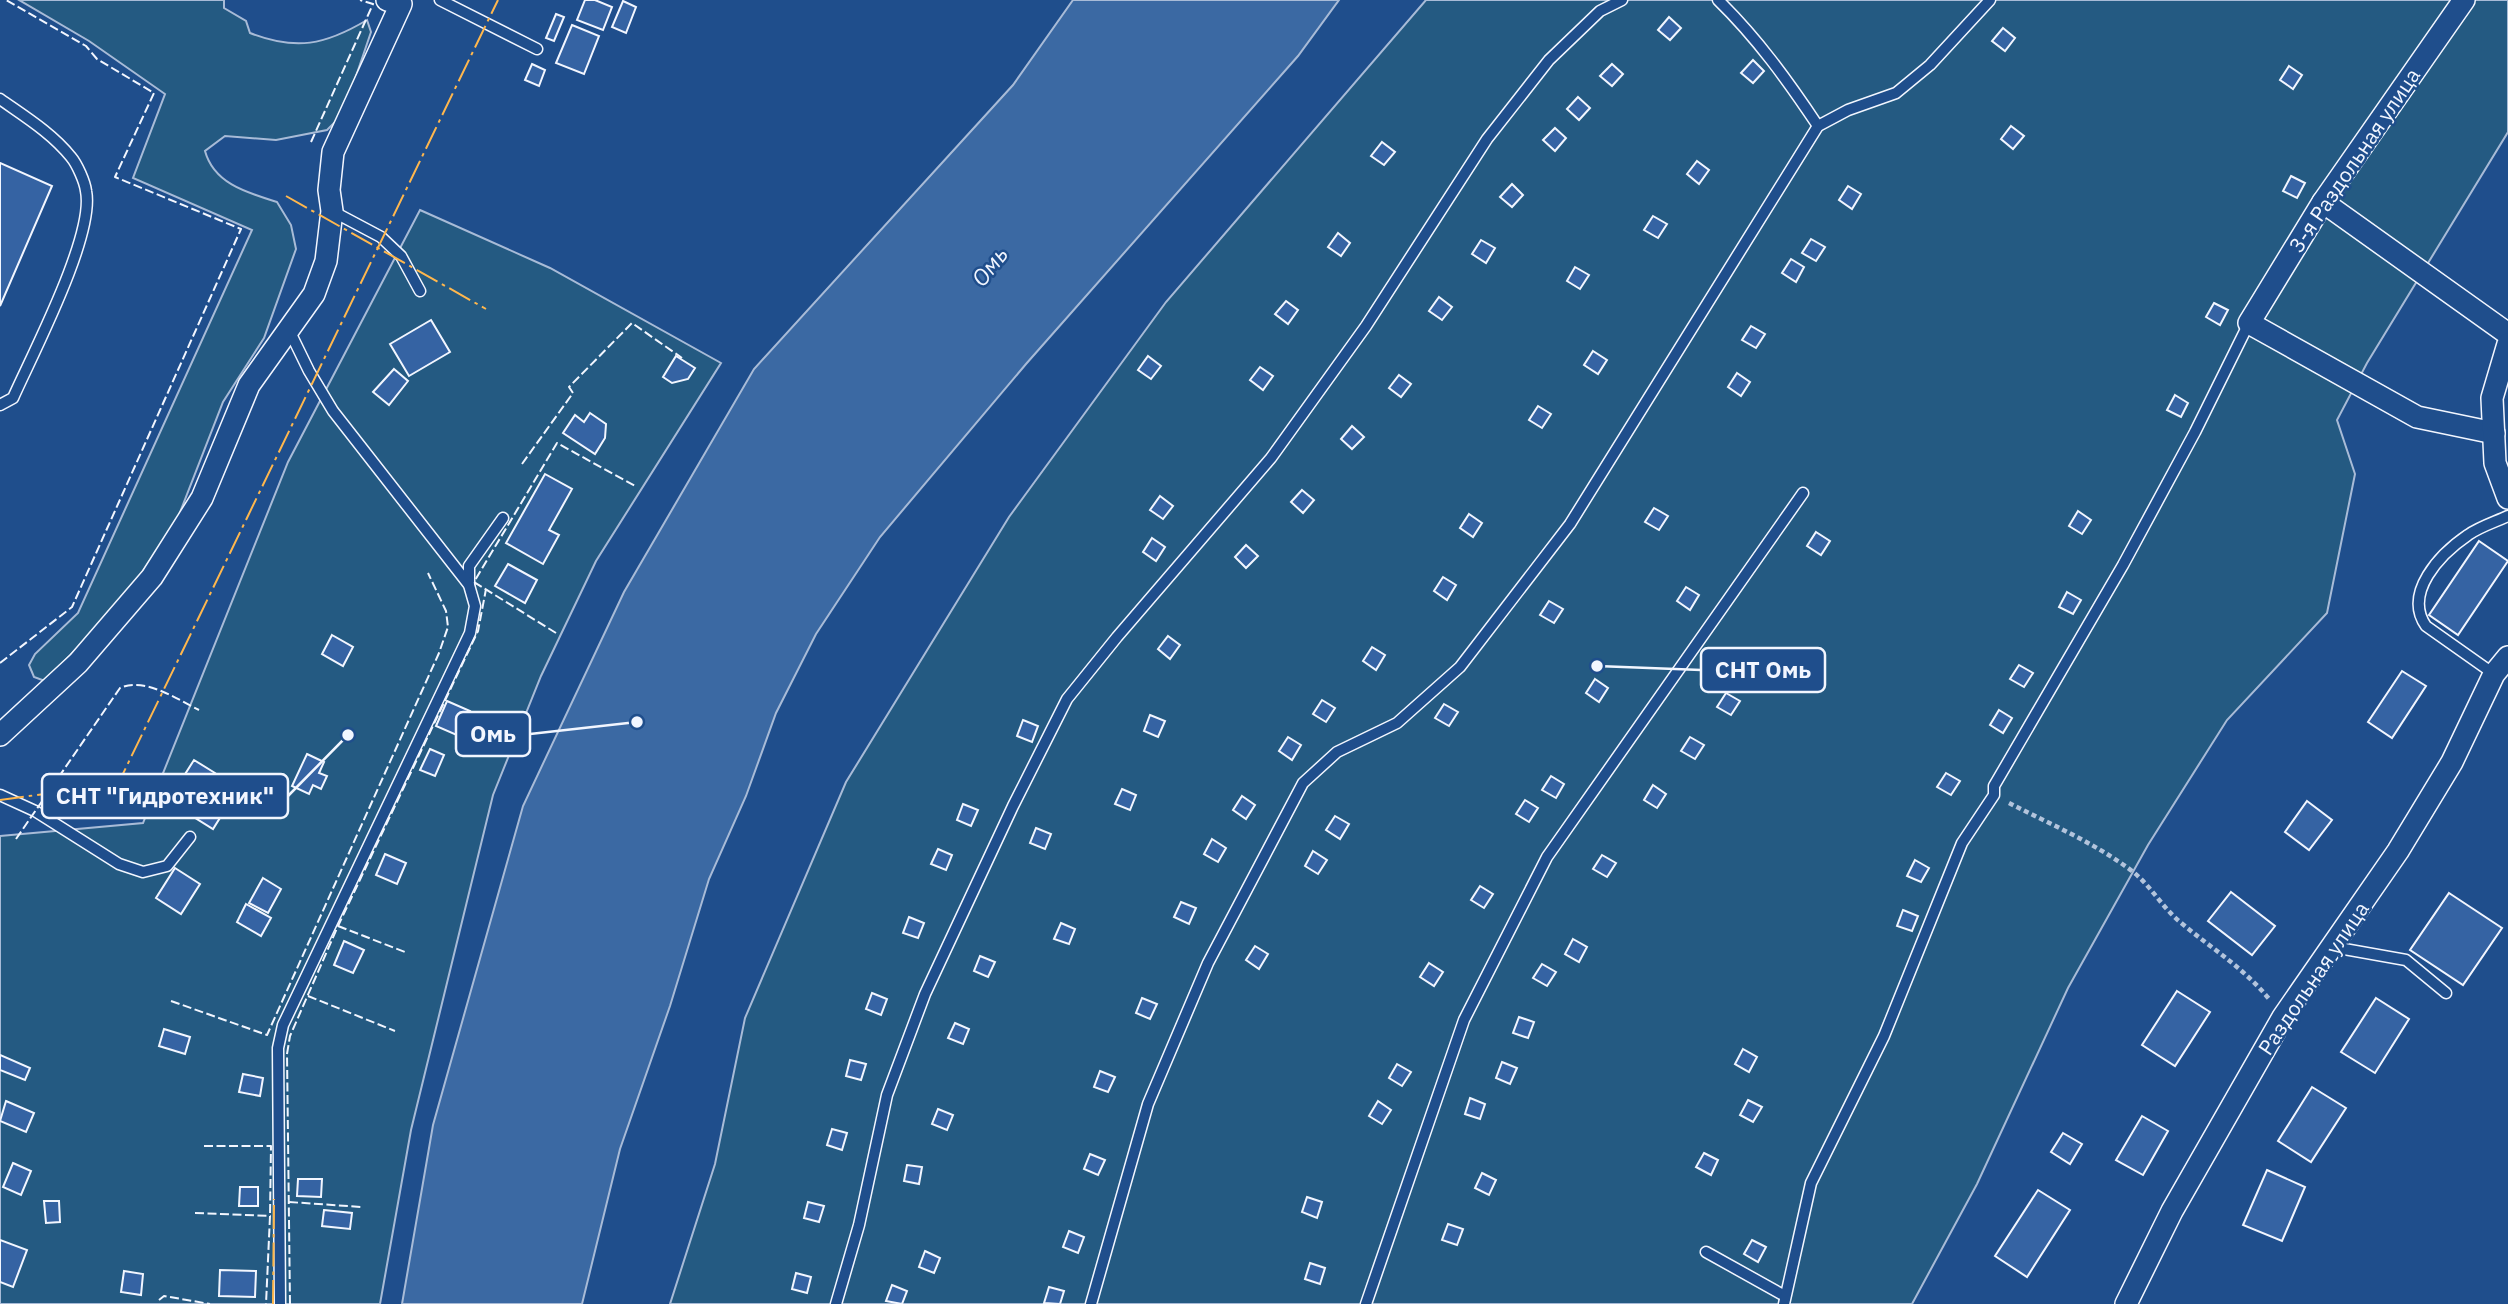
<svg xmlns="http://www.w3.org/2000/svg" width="2508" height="1304" viewBox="0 0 2508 1304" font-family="'IBM Plex Sans',sans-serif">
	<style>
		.green { fill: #245a82; stroke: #a8bbd7; stroke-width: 2 }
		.water { fill: #3b69a3; stroke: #a8bbd7; stroke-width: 2 }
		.building { fill: #3563a3; stroke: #f2f6ff; stroke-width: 2 }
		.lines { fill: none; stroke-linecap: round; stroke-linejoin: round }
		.lane-casing { stroke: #f2f6ff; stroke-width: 13 }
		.street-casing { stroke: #f2f6ff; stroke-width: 24 }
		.path { stroke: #b3c4dc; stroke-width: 4.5; stroke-dasharray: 5 3.5; stroke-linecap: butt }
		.lane { stroke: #1f4e8c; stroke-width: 10 }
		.street { stroke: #1f4e8c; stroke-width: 21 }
		.fence { stroke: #f2f6ff; stroke-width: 2; stroke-dasharray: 9 3.5; stroke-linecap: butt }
		.power { stroke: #ffb74d; stroke-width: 2; stroke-dasharray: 24 5 3.5 5; stroke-linecap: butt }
		.labels { text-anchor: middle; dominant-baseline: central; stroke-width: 5; stroke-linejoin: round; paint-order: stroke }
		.street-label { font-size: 21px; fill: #f2f6ff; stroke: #1f4e8c }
		.water-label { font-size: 23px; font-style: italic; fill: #f2f6ff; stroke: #1f4e8c }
		.leader { fill: none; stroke: #f2f6ff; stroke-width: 2.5 }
		.callout-dot { fill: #f2f6ff; stroke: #1f4e8c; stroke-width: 2.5 }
		.callout { fill: #1f4e8c; stroke: #f2f6ff; stroke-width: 2.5 }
		.callout-label { font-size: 23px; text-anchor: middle; font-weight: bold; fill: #f2f6ff }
	</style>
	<rect width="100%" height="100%" fill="#1f4e8c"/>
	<g class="green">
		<path d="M19,0H224V8L246,21L250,33C296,51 325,45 367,20L371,32L353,85L336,121L327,130L276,140L225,136L205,151C214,184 248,193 277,202L291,225L296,249L264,338L223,402L177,520L123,601L45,681L34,677L29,665L35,654L78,613L252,230L133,178L165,94L89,41Z"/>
		<path d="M1426,0H2508V132L2367,363L2337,420L2355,474L2327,613L2227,720L2148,845L2068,988L1977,1184L1912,1304H670L715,1164L745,1018L846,782L1009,517L1166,302Z"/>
		<path d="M420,210L550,268L721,363L596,561L541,676L493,795L411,1130L380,1304H0V836L143,823L288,462Z"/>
	</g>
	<path class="water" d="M1073,0H1339L1298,56L1026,364L880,537L816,634L776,713L746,796L709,879L670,1006L620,1149L582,1304H402L433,1125L523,806L624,592L754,369L1013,85Z"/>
	<g class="building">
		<path d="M585,0H595L612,7L603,30L577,20Z"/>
		<path d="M623,1L636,7L626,33L612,27Z"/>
		<path d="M556,14L564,17L554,41L546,38Z"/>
		<path d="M1669,17L1681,28L1670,40L1658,30Z"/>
		<path d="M572,25L599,36L584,74L556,63Z"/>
		<path d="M2003,28L2015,38L2005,51L1992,41Z"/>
		<path d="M1753,60L1764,71L1753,83L1741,73Z"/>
		<path d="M532,64L545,70L539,86L525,80Z"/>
		<path d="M1612,64L1623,74L1612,86L1600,76Z"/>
		<path d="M2289,66L2302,75L2293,89L2280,80Z"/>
		<path d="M1578,97L1590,108L1579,120L1567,109Z"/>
		<path d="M2011,126L2024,136L2013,149L2001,139Z"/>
		<path d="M1555,128L1566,138L1555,151L1543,140Z"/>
		<path d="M1382,142L1395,152L1384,165L1371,156Z"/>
		<path d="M1697,161L1709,170L1699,184L1687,174Z"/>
		<path d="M0,163L52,186L0,306Z"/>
		<path d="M2291,176L2305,183L2297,198L2283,191Z"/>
		<path d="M1512,184L1523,195L1512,207L1500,197Z"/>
		<path d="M1848,186L1861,194L1852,209L1839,200Z"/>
		<path d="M1653,216L1667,224L1658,238L1644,230Z"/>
		<path d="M1338,233L1350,243L1341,256L1328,247Z"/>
		<path d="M1811,239L1825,247L1816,261L1802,253Z"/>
		<path d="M1481,240L1495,248L1486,263L1472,254Z"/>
		<path d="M1791,259L1804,267L1796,282L1782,273Z"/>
		<path d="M1575,267L1589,275L1580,289L1567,281Z"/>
		<path d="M1439,297L1452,307L1442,320L1429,311Z"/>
		<path d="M1286,301L1298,310L1288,324L1275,314Z"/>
		<path d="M2214,303L2228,310L2220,325L2206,317Z"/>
		<path d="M431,320L450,352L409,376L390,344Z"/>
		<path d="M1751,326L1765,334L1756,348L1742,340Z"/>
		<path d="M1593,351L1607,360L1598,374L1584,365Z"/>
		<path d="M676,356L695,368L688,379L672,383L663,377Z"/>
		<path d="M1148,356L1161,366L1151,379L1138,370Z"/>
		<path d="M1260,367L1273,376L1263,390L1250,380Z"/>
		<path d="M394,369L408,381L389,405L373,392Z"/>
		<path d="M1737,373L1750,382L1741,396L1728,387Z"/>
		<path d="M1399,375L1411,384L1401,397L1389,388Z"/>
		<path d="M2175,395L2188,403L2181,417L2167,410Z"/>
		<path d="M1538,406L1551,414L1542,428L1529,420Z"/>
		<path d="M590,413L606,424L605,438L595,454L563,433L575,415L584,422Z"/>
		<path d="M1352,426L1364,437L1352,449L1341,439Z"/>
		<path d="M545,474L572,489L549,530L559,535L543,564L506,543Z"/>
		<path d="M1302,490L1314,500L1303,513L1291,502Z"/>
		<path d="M1160,496L1173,506L1163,519L1150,510Z"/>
		<path d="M1654,508L1668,516L1659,530L1645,522Z"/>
		<path d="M2078,511L2091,520L2082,534L2069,526Z"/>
		<path d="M1469,514L1482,523L1473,537L1460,528Z"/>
		<path d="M1816,532L1830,541L1821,555L1807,546Z"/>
		<path d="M1152,538L1165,547L1156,561L1143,552Z"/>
		<path d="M2479,541L2508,561L2458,635L2429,615Z"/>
		<path d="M1246,545L1258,556L1246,568L1235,557Z"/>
		<path d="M508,564L537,580L525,603L495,586Z"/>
		<path d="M1443,577L1456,585L1447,600L1434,591Z"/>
		<path d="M1686,587L1699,595L1690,610L1677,601Z"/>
		<path d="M2067,592L2081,600L2073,614L2059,607Z"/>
		<path d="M1549,601L1563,609L1554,623L1540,615Z"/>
		<path d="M332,635L353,647L343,666L322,654Z"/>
		<path d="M1168,636L1180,645L1170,659L1158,649Z"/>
		<path d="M1372,647L1385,655L1376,670L1363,661Z"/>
		<path d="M2019,665L2033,673L2024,687L2010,679Z"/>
		<path d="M2402,671L2426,686L2392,738L2368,722Z"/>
		<path d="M1595,679L1608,688L1599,702L1586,693Z"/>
		<path d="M1726,693L1740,701L1731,715L1717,707Z"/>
		<path d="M1322,700L1335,708L1326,722L1313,714Z"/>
		<path d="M447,701L470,711L459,736L436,726Z"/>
		<path d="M1444,704L1458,712L1449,726L1435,718Z"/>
		<path d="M1999,710L2012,718L2003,733L1990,725Z"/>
		<path d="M1150,715L1165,721L1158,737L1144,731Z"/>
		<path d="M1023,720L1038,726L1032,742L1017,736Z"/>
		<path d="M1288,737L1301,745L1292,760L1279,751Z"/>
		<path d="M1690,737L1704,745L1695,759L1681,751Z"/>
		<path d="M430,749L444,755L435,776L420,770Z"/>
		<path d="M307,754L324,762L319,773L327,776L321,789L313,785L309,794L292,786Z"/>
		<path d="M194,760L215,773L205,790L228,805L213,829L168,801Z"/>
		<path d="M1946,773L1960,781L1951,795L1937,787Z"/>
		<path d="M1551,776L1564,784L1556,798L1542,790Z"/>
		<path d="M1653,785L1666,794L1657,808L1644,800Z"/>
		<path d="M1122,789L1136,795L1130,810L1115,804Z"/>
		<path d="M1242,796L1255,805L1246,819L1233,810Z"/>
		<path d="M1525,800L1538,808L1529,822L1516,814Z"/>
		<path d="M2307,801L2332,820L2309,850L2285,832Z"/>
		<path d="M963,804L978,810L971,826L957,820Z"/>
		<path d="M1335,816L1349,824L1340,839L1326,830Z"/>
		<path d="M1036,828L1051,834L1045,849L1030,843Z"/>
		<path d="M1212,839L1226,848L1218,862L1204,854Z"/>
		<path d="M938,849L952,855L946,870L931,864Z"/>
		<path d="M1313,851L1327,860L1318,874L1305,866Z"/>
		<path d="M385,854L406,863L397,884L376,875Z"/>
		<path d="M1602,855L1616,863L1607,877L1593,869Z"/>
		<path d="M1915,860L1929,868L1921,882L1907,876Z"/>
		<path d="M175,868L200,884L181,914L156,898Z"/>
		<path d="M263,878L281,889L268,913L249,903Z"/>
		<path d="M1480,886L1493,894L1484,908L1471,900Z"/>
		<path d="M2231,892L2275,926L2252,955L2208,921Z"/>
		<path d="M2449,893L2502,928L2463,985L2410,950Z"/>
		<path d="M1181,902L1196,908L1189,924L1174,917Z"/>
		<path d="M246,904L271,918L261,936L237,922Z"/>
		<path d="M1903,910L1918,916L1912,931L1897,926Z"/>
		<path d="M909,917L924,923L918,938L903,933Z"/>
		<path d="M1061,923L1075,929L1069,944L1054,939Z"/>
		<path d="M1573,939L1587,947L1579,962L1565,954Z"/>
		<path d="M344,941L364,950L353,973L334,965Z"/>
		<path d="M1255,946L1268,954L1259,969L1246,960Z"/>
		<path d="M980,956L995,962L988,977L974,971Z"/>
		<path d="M1429,963L1443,972L1434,986L1420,977Z"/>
		<path d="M1542,964L1556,972L1547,986L1533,978Z"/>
		<path d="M2177,991L2210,1012L2175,1066L2142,1045Z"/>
		<path d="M872,993L887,999L881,1015L866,1009Z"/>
		<path d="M1142,998L1157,1004L1150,1019L1136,1013Z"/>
		<path d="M2376,998L2409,1019L2375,1073L2341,1052Z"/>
		<path d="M1519,1017L1534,1022L1528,1038L1513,1033Z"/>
		<path d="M955,1023L969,1029L963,1044L948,1038Z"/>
		<path d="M164,1029L190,1037L185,1054L159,1046Z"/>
		<path d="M1743,1049L1757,1057L1749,1072L1735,1064Z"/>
		<path d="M0,1055L30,1068L25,1080L0,1070Z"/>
		<path d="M850,1060L866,1064L861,1080L846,1076Z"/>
		<path d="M1502,1062L1517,1068L1510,1084L1496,1078Z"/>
		<path d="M1397,1064L1411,1072L1402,1086L1389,1078Z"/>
		<path d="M1100,1071L1115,1077L1108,1092L1094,1087Z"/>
		<path d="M243,1074L263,1078L260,1096L239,1092Z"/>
		<path d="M2312,1087L2346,1108L2311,1162L2278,1141Z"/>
		<path d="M1470,1098L1485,1104L1480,1119L1465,1114Z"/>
		<path d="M1748,1100L1762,1107L1753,1122L1740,1115Z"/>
		<path d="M6,1101L34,1113L26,1132L0,1121Z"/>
		<path d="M1378,1101L1391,1110L1382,1124L1369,1116Z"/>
		<path d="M938,1109L953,1115L947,1130L932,1124Z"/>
		<path d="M2142,1116L2168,1131L2143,1175L2116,1160Z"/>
		<path d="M832,1129L847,1133L842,1150L827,1145Z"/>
		<path d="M2063,1133L2082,1144L2070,1164L2051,1152Z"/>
		<path d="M1704,1153L1718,1160L1711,1175L1696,1167Z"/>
		<path d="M1090,1154L1105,1160L1098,1175L1084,1169Z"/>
		<path d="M13,1163L31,1171L21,1195L3,1187Z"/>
		<path d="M907,1165L922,1167L919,1184L904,1181Z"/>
		<path d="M2267,1170L2305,1187L2282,1241L2243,1225Z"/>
		<path d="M1482,1173L1496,1180L1489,1195L1475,1188Z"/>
		<path d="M298,1179H322L321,1197L297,1196Z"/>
		<path d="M240,1187H258V1206H239Z"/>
		<path d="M2038,1190L2070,1210L2027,1277L1995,1256Z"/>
		<path d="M1307,1197L1322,1202L1317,1218L1302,1212Z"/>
		<path d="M44,1201H59L60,1222L46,1223Z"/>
		<path d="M808,1202L824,1206L819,1222L804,1218Z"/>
		<path d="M324,1210L352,1213L350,1229L322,1226Z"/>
		<path d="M1448,1224L1463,1229L1457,1245L1442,1240Z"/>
		<path d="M1069,1231L1084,1237L1078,1253L1063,1247Z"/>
		<path d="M0,1240L27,1250L13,1287L0,1282Z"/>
		<path d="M1752,1240L1766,1247L1758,1262L1744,1254Z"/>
		<path d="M925,1251L940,1258L934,1273L919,1267Z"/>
		<path d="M1310,1263L1325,1268L1320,1284L1305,1279Z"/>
		<path d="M220,1270L256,1271L255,1297L219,1296Z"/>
		<path d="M124,1271L143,1274L141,1295L121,1292Z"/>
		<path d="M796,1273L811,1277L807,1293L792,1289Z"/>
		<path d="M892,1285L907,1291L902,1304L886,1301Z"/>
		<path d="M1049,1287L1064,1291L1060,1304L1044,1303Z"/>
	</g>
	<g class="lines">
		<defs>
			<g id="lane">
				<path d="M440,0L537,49"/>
				<path d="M1718,0C1757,38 1788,81 1818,126"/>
				<path d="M0,99C24,116 52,133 71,157C77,164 85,182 86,191C95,235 33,353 13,398L0,405"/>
				<path d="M332,211L381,237L401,256L420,291"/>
				<path d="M469,585V566L503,518"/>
				<path d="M2494,674L2426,626C2403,593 2440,554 2468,535C2479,527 2495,522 2508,516"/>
				<path d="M0,795L35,811L119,864L143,872L167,866L190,837"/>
				<path d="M2333,947L2406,960L2446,993"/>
				<path d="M1706,1252L1785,1296"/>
				<path d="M280,1304L278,1048L283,1025L470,633L475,606L469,585L333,411L309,371L289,330"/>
				<path d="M836,1304L859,1225L887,1095L925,994L1013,806L1067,699L1117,637L1271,458L1366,326L1487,139L1549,60L1600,11L1622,0"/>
				<path d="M1091,1304L1148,1104L1208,963L1303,783L1337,752L1397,723L1460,667L1570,524L1818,126L1848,110L1896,93L1930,65L1990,0"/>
				<path d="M1366,1304L1464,1020L1547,857L1803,493"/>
				<path d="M1784,1304L1811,1183L1884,1036L1962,843L1994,795V786L2123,565L2195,432L2249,323"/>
			</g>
			<g id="street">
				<path d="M2464,0L2323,202L2249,323L2417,417L2494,433"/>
				<path d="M2323,202L2508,334"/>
				<path d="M2508,344L2492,398L2495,463L2508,498"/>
				<path d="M0,735L78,663L152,577L202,498L249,385L314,294L326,261L332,211L329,190L333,152L401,4L387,0"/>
				<path d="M2126,1304L2172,1211L2283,1017L2398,851L2452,762L2494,674L2508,657"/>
			</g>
		</defs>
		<use href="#lane" class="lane-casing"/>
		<use href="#street" class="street-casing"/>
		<path class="path" d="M2009,803C2050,824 2095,843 2132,871C2151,886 2162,907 2180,922C2212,949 2243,967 2270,1000"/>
		<use href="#lane" class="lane"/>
		<use href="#street" class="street"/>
		<g class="fence">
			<path d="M311,142L373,4L360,0"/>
			<path d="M522,464L573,393L569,387L632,323L682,358"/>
			<path d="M556,633L474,582L557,443L637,487"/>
			<path d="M0,663L72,607L241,229L115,177L154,93L97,59L86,46L6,0"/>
			<path d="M16,839L120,688C145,677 177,699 199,710"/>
			<path d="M338,926L405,952"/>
			<path d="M308,996L395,1031"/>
			<path d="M171,1001L267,1035L439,653L448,627L446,611L428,573"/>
			<path d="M204,1146H271L270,1216"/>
			<path d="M289,1202L361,1207"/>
			<path d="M195,1213L270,1216L266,1304"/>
			<path d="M159,1300L164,1296L210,1304"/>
			<path d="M290,1304L287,1054L290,1036L338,926L478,631L486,589"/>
		</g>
		<g class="power">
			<path d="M286,196L486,309"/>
			<path d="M0,800L118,784L498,0"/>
			<path d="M273,1304L274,1199"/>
		</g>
	</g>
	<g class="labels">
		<g class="street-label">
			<text transform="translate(2354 160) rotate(-56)">3-я Раздольная улица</text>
			<text transform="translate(2313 978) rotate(-56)">Раздольная улица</text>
		</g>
		<g class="water-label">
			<text transform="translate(989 266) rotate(-52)">Омь</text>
		</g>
	</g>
	<path class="leader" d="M1597 666L1701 670M637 722L530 734M348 735L288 796"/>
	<g class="callout-dot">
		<circle cx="1597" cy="666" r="7"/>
		<circle cx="637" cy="722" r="7"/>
		<circle cx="348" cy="735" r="7"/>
	</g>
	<g class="callout">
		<rect x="1701" y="648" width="124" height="44" rx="7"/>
		<rect x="456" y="712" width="74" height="44" rx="7"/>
		<rect x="42" y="774" width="246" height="44" rx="7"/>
	</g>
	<g class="callout-label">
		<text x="1763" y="678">СНТ Омь</text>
		<text x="493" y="742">Омь</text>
		<text x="165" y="804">СНТ "Гидротехник"</text>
	</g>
</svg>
